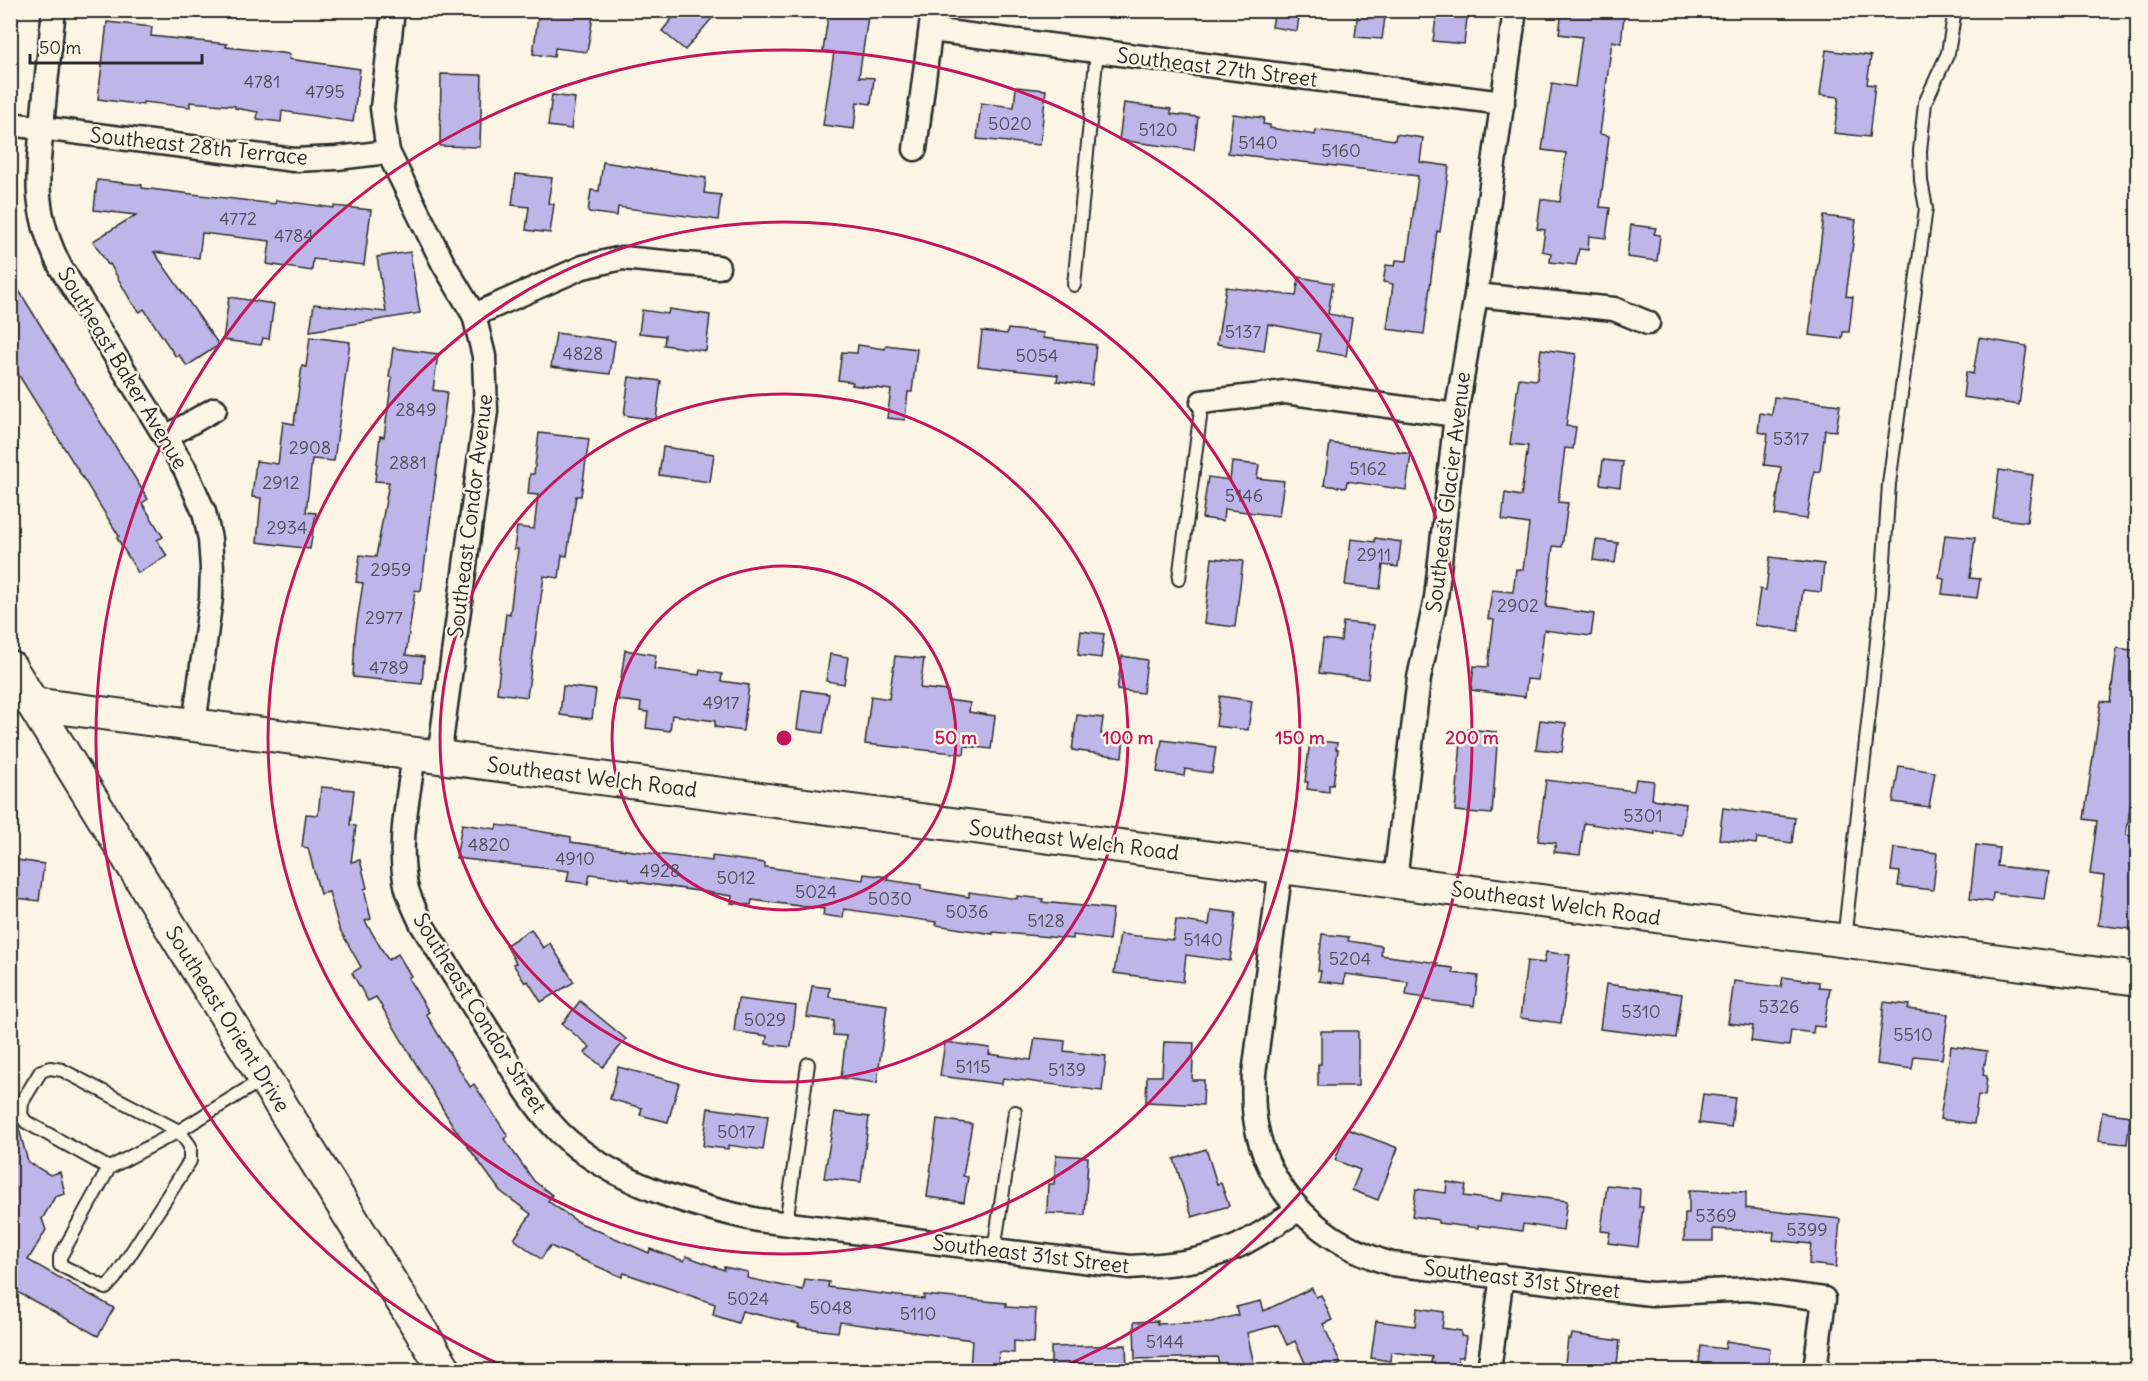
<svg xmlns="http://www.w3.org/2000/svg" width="2148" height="1381" viewBox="0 0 2148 1381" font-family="Delius,sans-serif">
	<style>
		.building { fill: #beb6e8; stroke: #2b2b2b; stroke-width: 1.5 }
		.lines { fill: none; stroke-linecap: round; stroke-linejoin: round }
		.lane-casing { stroke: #2b2b2b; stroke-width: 16 }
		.street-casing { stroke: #2b2b2b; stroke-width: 27 }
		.secondary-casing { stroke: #2b2b2b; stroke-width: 36 }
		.lane { stroke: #fcf5e5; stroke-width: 12 }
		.street { stroke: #fcf5e5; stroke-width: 22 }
		.secondary { stroke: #fcf5e5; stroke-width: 32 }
		.ring { fill: none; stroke: #c2185b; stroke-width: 3 }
		.labels { text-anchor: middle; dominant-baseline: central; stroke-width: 5; stroke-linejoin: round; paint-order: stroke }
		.number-label { font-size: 18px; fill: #504e5a }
		.street-label { font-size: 21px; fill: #2b2b2b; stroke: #fcf5e5 }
		.centre { fill: #c2185b; stroke: #fcf5e5; stroke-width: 3 }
		.ring-label { font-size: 18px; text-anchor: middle; font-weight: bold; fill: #c2185b; stroke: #fcf5e5; stroke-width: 5; stroke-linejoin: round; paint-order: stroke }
	</style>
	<rect width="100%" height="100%" fill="#fcf5e5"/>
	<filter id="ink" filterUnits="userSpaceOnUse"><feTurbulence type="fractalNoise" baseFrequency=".0167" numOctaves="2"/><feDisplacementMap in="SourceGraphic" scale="12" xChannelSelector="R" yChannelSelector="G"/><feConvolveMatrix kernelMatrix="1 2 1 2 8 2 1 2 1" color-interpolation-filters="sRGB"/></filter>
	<g filter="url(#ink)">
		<g class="building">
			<path d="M539,10H565V13L593,17L587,52L555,48L554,57L533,54Z"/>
			<path d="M679,10H719L685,50L662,31Z"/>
			<path d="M829,10H869L859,77L874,78L871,104L857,102L854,129L823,125L834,52L823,51Z"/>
			<path d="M1275,10H1300L1297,31L1272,27Z"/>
			<path d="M1358,10H1386L1382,39L1355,37Z"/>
			<path d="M1437,10H1468L1464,44L1433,41Z"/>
			<path d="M1562,10H1613V14L1624,16L1621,43L1612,41L1600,134L1609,136L1600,207L1610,208L1606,238L1589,236L1588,250L1579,249L1576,265L1550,262L1551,253L1542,251L1545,230L1537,229L1541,199L1560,202L1566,153L1542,150L1552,83L1575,87L1582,37L1559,34Z"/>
			<path d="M107,22L152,27L151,36L227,44L226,47L290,54L289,59L360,69L353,122L282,111L281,122L257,119L258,112L235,108V106L190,102V107L143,102V105L98,99Z"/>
			<path d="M1826,50L1871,56L1867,84L1875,85L1869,137L1834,133L1839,97L1820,95Z"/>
			<path d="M441,74L482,75L480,147L440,146Z"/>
			<path d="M1016,87L1046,90L1040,145L977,139L981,103L1014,107Z"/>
			<path d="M552,95L575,98L571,129L548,126Z"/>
			<path d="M1124,103L1171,109V114L1198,117L1194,150L1119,140Z"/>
			<path d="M1233,114L1264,118L1263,124L1270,125V128L1315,135L1316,130L1395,140L1396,134L1423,138L1420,162L1449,166L1440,232L1437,231L1424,334L1387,329L1393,284L1383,282L1386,265L1395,266L1396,260L1407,261L1418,176L1228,153Z"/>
			<path d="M603,162L706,178L704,193L721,195L718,220L618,207L617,216L588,212L591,190L599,191Z"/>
			<path d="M516,174L552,178L548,203L554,204L550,233L526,230L529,207L512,205Z"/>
			<path d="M97,180L142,185V188L275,204L276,200L334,208V206L371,210L364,265L313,259L312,271L267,264L270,241L202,233L199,258L154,252L219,345L187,366L179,355L176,357L144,309L140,312L132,303L110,264L108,265L93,241L136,215L94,210Z"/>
			<path d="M1824,216L1856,220L1846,296L1853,297L1849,332H1843L1842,339L1809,335Z"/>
			<path d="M1631,225L1656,228L1654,234L1660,235L1657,261L1627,257Z"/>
			<path d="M410,252L420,313L310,331L314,304L386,312L377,257Z"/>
			<path d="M10,276L148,499L142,503L163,537L157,540L167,556L138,573L117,538L119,536L10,361Z"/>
			<path d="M1299,277L1333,283L1328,314L1352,318L1346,356L1317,351L1320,334L1268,324L1264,351L1217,344L1226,287L1296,296Z"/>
			<path d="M229,297L274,304L269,339L263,338L261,345L223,340Z"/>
			<path d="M669,309L710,315L706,351L664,345L665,336L639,333L642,310L668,314Z"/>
			<path d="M1008,329L1043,333V338L1096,345L1092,385L1057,381L1058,375L978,366L982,331L1007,334Z"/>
			<path d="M556,333L615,341L610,374L551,367Z"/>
			<path d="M310,337L350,342L334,461L312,459L306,512L316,513L310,549L257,542L261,498L252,497L256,461L278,464L283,422L294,424L302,366L306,367Z"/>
			<path d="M1979,338L2027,346L2019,405L1963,397L1966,372L1973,374Z"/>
			<path d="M858,345L885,349L886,345L917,349L912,392H908L905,420L887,418L891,390L852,385L853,382L838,380L842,352L857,353Z"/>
			<path d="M393,348L438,354L433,390L447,392L421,591L415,590L406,655L424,657L422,684L353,677L355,635L363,583L356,582L360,555L376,557L389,482L375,481L380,436L384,437L392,378L389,377Z"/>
			<path d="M1541,349L1576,354L1566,426L1576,427L1573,449L1565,448L1558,502L1568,503L1562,547L1553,546L1546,607L1594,614L1591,636L1544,630L1538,680L1527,679L1525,697L1471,690L1474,666L1488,667L1494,620L1488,619L1492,590L1513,592L1516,569L1523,570L1529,524L1502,520L1505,493L1521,496L1528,446L1510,444L1519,378L1537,380Z"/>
			<path d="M629,377L661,381L656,420L624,415Z"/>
			<path d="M1774,397L1840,405L1836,431L1825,430L1820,472L1814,471L1807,519L1775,515L1781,467L1764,465L1768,434L1758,432L1760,413L1772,415Z"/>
			<path d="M539,433L589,439L581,496H576L567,556L562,555L559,578L544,576L527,697L497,693L506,613L510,614L518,549H514L517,527L534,529L538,495L528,494L530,474H534Z"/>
			<path d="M1330,443L1411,454L1406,490L1347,481L1346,488L1324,485Z"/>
			<path d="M663,447L714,454L710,482L659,475Z"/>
			<path d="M1603,460L1623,462L1620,487L1600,484Z"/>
			<path d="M1232,462L1259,465L1257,478L1284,481L1279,516L1224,509L1223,521L1202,518L1208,477L1230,480Z"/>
			<path d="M1999,470L2033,475L2027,522L1993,518Z"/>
			<path d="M1945,535L1975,538L1970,578L1980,579L1977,598L1942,594L1944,579L1939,578Z"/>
			<path d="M1375,538L1401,542L1398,567L1383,565L1380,589L1345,585L1351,539L1375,542Z"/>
			<path d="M1596,540L1618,543L1615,563L1593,560Z"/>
			<path d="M1770,557L1824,564L1821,592L1803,590L1798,631L1755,625L1760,589L1766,590Z"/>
			<path d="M1212,558L1243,561L1235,627L1204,623Z"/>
			<path d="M1343,622L1374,625L1368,679L1319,673L1323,639L1341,641Z"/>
			<path d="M1081,631L1104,634L1101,658L1078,655Z"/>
			<path d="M2117,648L2138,651V756L2126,835L2138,837V930L2098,925L2104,876L2090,874L2097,821L2084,819L2101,701L2110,702Z"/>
			<path d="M625,650L656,655L654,669L699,675L700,670L722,674L721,681L749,685L743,731L715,727V721L672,715L670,731L646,728L648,712L640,711L641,703L618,700Z"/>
			<path d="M830,654L848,657L844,684L826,681Z"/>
			<path d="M895,656L924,659L920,688L948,691L947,700L970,703L969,712L995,716L991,749L965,746L964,754L865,744L871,696L889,699Z"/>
			<path d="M1122,656L1147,660L1143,693L1117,690Z"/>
			<path d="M563,686L596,690L592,719L560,715Z"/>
			<path d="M802,690L829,694L823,733L797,729Z"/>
			<path d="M1220,696L1252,701L1248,730L1216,726Z"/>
			<path d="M1077,715L1103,718L1101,734L1124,737L1122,757L1072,750Z"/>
			<path d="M1540,720L1566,723L1562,752L1536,749Z"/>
			<path d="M1468,729L1496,732L1495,745H1497L1492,814L1455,811L1461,742H1467Z"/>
			<path d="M1162,740L1216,747L1212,773L1185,769L1184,776L1157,772Z"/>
			<path d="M1310,740L1337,743L1336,749L1338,750L1333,785H1329V792L1307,789L1308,782H1305Z"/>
			<path d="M1899,766L1935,772L1929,807L1893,802Z"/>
			<path d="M1636,779L1654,781L1652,799L1686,804L1682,835L1655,831V834L1584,823L1580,855L1554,852L1556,843L1538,841L1546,780L1634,791Z"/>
			<path d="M321,787L354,790L350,825L356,826L351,862L360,860L367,888L364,889L371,919L365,921L388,960L398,954L411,976L408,978L429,1012L426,1014L470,1087L474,1084L508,1136L504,1139L534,1181L552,1195L548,1201L578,1222L649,1253L650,1249L684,1261L686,1256L724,1270V1267L748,1272L747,1278L803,1290L805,1279L829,1282L828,1287L890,1295L924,1299V1295L1006,1303V1307L1036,1309L1034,1343L1014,1341V1353L999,1352L997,1371L970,1369L972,1340L840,1322L838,1332L798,1327L799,1324L742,1311L738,1323L713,1315L715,1304L624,1273L622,1277L550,1246L541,1259L514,1239L531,1214L500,1191L453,1126L376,997L368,1001L352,973L361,967L339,928L329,892L320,894L308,848L302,847L306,814L318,815Z"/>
			<path d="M1723,808L1795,818L1792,843L1757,838L1756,844L1719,839Z"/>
			<path d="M462,824L496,829L497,825L521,828L571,837V842L633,851L712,861V856L765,863V867L863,880L864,874L888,877L887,880L921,885V889L969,897V892L1017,899V896L1043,899L1042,902L1113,909L1109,940L1073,935V939L993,932V934L936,925L937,922L844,909L843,918L823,915L824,909L752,900L751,905L731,903L732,896L629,881V879L590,874L588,884L567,881L569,871L456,858Z"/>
			<path d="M1976,845L1999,848L1997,866L2049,872L2045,899L1993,893L1992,902L1970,899Z"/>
			<path d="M1894,848L1937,853L1933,890L1898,886L1900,872L1891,871Z"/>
			<path d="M10,859L44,864L39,901L10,897Z"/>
			<path d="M1211,910L1236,913L1230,961L1186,955L1183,982L1114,973L1120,934L1173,940L1176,920L1209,925Z"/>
			<path d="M531,929L543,948L550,943L574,982L541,1002L528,981L525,983L513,964L516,963L506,945Z"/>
			<path d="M1322,934L1349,937L1348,941L1382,946L1381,955L1438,963L1437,966L1453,968V973L1478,976L1474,1006L1425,1000V998L1406,995L1408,982L1345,974L1344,984L1319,981L1321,971H1318Z"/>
			<path d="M1546,952L1570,955L1561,1023L1520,1018L1527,961L1544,963Z"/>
			<path d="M1783,977L1819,982V987L1830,988L1824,1027L1814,1026L1813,1033L1791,1030L1789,1046L1751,1041L1753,1026L1728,1023L1734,981L1781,987Z"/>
			<path d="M1606,984L1682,994L1676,1038L1600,1029Z"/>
			<path d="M812,986L830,988L829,997L887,1005L877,1083L841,1078L846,1036L833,1035L834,1021L807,1017Z"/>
			<path d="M738,999L796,1006L791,1047L766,1044L767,1036L734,1031Z"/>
			<path d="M580,1001L626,1039L603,1067L585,1053L590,1047L562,1024Z"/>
			<path d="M1884,1002L1909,1005L1908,1009L1948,1014L1942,1059L1914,1056L1912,1069L1877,1064Z"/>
			<path d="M1321,1031H1358V1086H1318V1064H1321Z"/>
			<path d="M1035,1038L1065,1041L1064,1051L1106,1056L1102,1091L1003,1078L1002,1084L940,1076L945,1042L990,1048L989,1054L1031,1060Z"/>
			<path d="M1164,1042L1194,1043L1192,1080H1204L1203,1105L1146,1102L1147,1076H1162Z"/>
			<path d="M1951,1046L1987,1051L1983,1075L1987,1076L1985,1096L1978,1095L1974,1124L1940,1119Z"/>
			<path d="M618,1067L679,1083L668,1122L640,1115L642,1108L610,1099Z"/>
			<path d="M1703,1094L1735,1098L1731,1127L1699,1123Z"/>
			<path d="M708,1108L768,1116L763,1150L728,1145V1149L703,1146Z"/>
			<path d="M835,1112L869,1117L861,1182L824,1178Z"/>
			<path d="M2102,1112L2130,1116L2127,1144L2098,1141Z"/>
			<path d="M937,1119L972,1124L963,1176L968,1177L964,1202L927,1197Z"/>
			<path d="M10,1121H15L18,1125L28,1162L50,1175L60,1172L65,1194L55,1197L42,1219L46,1230L28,1260L114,1308L98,1336L10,1288Z"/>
			<path d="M1347,1129L1398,1148L1378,1200L1352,1190L1360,1170L1335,1160Z"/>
			<path d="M1206,1149L1217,1184L1221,1183L1229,1206L1192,1217L1174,1159Z"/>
			<path d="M1056,1155L1088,1157L1085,1215L1047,1213L1048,1184H1054Z"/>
			<path d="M1447,1182L1466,1185L1464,1196L1502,1201L1503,1193L1567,1201L1563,1230L1523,1224L1522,1231L1478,1225V1228L1438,1223V1220L1412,1216L1416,1189L1446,1193Z"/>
			<path d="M1607,1185L1640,1189L1639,1207H1643L1638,1247L1608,1243L1610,1232L1601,1231Z"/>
			<path d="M1689,1190L1746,1192V1208L1840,1219L1836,1267L1809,1264L1811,1244L1773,1240L1774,1232L1713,1229V1241H1684L1685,1213H1689Z"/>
			<path d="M1312,1288L1316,1297L1321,1295L1332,1320L1323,1324L1341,1364L1327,1371H1309L1295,1341L1287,1345L1278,1325L1247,1333L1254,1364L1227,1371H1221L1217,1357L1135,1359L1134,1322L1158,1321L1157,1324L1211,1322L1238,1315L1236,1307L1261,1301L1264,1311Z"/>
			<path d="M1417,1308L1444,1312L1442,1328L1461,1331V1336L1466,1337L1463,1357H1458L1456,1371L1430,1368L1432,1357L1391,1352L1390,1361L1371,1358L1376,1321L1415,1326Z"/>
			<path d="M1572,1334L1620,1341L1616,1371H1564L1568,1339H1571Z"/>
			<path d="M1726,1341L1770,1348L1768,1371H1698L1701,1346L1725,1349Z"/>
			<path d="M1126,1345L1127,1371H1051V1347Z"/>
		</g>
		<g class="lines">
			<defs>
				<g id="lane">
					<path d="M1074,285L1097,51"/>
					<path d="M1179,579L1202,402"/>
					<path d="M1844,940L1881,605L1889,484L1926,208L1921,181L1920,151L1925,103L1948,53L1955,10"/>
					<path d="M109,1168L26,1122L21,1115L22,1102L41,1071L50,1068L62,1070L179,1131L190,1146V1161L115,1278L106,1288L60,1265V1257L109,1168L179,1131L263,1079"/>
					<path d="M786,1224L808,1064"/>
					<path d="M994,1250L1015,1112"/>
				</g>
				<g id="street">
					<path d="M54,10C50,46 46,81 43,116C37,177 32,212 61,268L185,469L204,512L210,539L212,568L211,598L194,725"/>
					<path d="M393,10L382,108L388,152L443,263L474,315L484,356L486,411L439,757"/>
					<path d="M931,30L1503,103"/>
					<path d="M10,124L294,160L337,158L388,152"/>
					<path d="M915,149L933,10"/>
					<path d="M1476,295L1614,309L1648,323"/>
					<path d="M474,315L583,267L622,258L718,267"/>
					<path d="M1202,402L1285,392L1456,415"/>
					<path d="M166,437L215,409"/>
					<path d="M414,754C409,796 397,843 406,885C409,899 416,912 422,925C447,965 472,1005 497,1044C516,1075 534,1107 560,1133C612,1183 689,1205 758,1220L1130,1267C1167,1265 1204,1262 1238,1246C1259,1236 1279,1221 1299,1210"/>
					<path d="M1281,867L1254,1074C1253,1091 1253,1108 1256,1124C1269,1196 1324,1244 1392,1264L1651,1294L1749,1289L1824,1299L1815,1370"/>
					<path d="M1395,881L1419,678L1436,598L1456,415L1476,295L1515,10"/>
					<path d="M1489,1370L1502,1276"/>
				</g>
				<g id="secondary">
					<path d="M10,667L445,1370"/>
					<path d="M33,704L2138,979"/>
				</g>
			</defs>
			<use href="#lane" class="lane-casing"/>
			<use href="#street" class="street-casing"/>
			<use href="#secondary" class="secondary-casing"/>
			<use href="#lane" class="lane"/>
			<use href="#street" class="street"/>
			<use href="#secondary" class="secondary"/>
		</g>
	</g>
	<g class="ring">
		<circle cx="784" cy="738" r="172"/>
		<circle cx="784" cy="738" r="344"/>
		<circle cx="784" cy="738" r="516"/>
		<path d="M510 1369A688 688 0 1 1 1058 1369"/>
	</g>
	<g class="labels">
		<g class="number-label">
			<text x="262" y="81">4781</text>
			<text x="325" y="91">4795</text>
			<text x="1010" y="123">5020</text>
			<text x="1158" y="129">5120</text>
			<text x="1258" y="142">5140</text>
			<text x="1341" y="150">5160</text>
			<text x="238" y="218">4772</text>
			<text x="294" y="235">4784</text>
			<text x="1243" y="331">5137</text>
			<text x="583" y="353">4828</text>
			<text x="1037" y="355">5054</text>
			<text x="416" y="409">2849</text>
			<text x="1791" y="438">5317</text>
			<text x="310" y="447">2908</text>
			<text x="408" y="462">2881</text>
			<text x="1368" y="468">5162</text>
			<text x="281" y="482">2912</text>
			<text x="1244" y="495">5146</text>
			<text x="287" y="527">2934</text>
			<text x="1374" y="554">2911</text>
			<text x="391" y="569">2959</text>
			<text x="1518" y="605">2902</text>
			<text x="384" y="617">2977</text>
			<text x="389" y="667">4789</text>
			<text x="721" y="702">4917</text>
			<text x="1643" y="815">5301</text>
			<text x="489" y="844">4820</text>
			<text x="575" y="858">4910</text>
			<text x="660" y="870">4928</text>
			<text x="736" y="877">5012</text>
			<text x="816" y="891">5024</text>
			<text x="890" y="898">5030</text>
			<text x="967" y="911">5036</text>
			<text x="1046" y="920">5128</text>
			<text x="1203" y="939">5140</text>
			<text x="1350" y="958">5204</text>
			<text x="1779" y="1006">5326</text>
			<text x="1641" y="1011">5310</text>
			<text x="765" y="1019">5029</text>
			<text x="1913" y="1034">5510</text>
			<text x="973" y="1066">5115</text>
			<text x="1067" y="1069">5139</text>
			<text x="736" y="1131">5017</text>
			<text x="1716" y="1215">5369</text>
			<text x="1807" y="1229">5399</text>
			<text x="748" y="1298">5024</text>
			<text x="831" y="1307">5048</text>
			<text x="918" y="1313">5110</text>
			<text x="1165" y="1341">5144</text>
		</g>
		<g class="street-label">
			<text transform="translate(1217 67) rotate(7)">Southeast 27th Street</text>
			<text transform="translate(199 146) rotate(6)">Southeast 28th Terrace</text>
			<text transform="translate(123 368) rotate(59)">Southeast Baker Avenue</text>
			<text transform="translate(1448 492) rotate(-83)">Southeast Glacier Avenue</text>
			<text transform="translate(470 516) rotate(-83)">Southeast Condor Avenue</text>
			<text transform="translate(592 777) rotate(7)">Southeast Welch Road</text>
			<text transform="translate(1074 840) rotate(7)">Southeast Welch Road</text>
			<text transform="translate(1556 903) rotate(8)">Southeast Welch Road</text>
			<text transform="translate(480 1013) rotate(58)">Southeast Condor Street</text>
			<text transform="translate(228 1019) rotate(58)">Southeast Orient Drive</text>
			<text transform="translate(1031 1254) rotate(7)">Southeast 31st Street</text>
			<text transform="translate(1522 1279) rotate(7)">Southeast 31st Street</text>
		</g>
	</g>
	<circle cx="784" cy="738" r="9" class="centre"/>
	<g class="ring-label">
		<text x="956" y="744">50 m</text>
		<text x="1128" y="744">100 m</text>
		<text x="1300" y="744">150 m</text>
		<text x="1472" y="744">200 m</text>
	</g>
	<rect width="2148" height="1381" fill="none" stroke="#fcf5e5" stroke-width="36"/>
	<rect x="18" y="18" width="2112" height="1345" fill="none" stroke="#2b2b2b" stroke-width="2" filter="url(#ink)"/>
	<path d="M30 54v9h172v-9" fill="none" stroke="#2b2b2b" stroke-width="3"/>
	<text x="39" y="54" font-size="18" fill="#2b2b2b" stroke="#fcf5e5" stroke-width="4.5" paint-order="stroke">50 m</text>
</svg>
